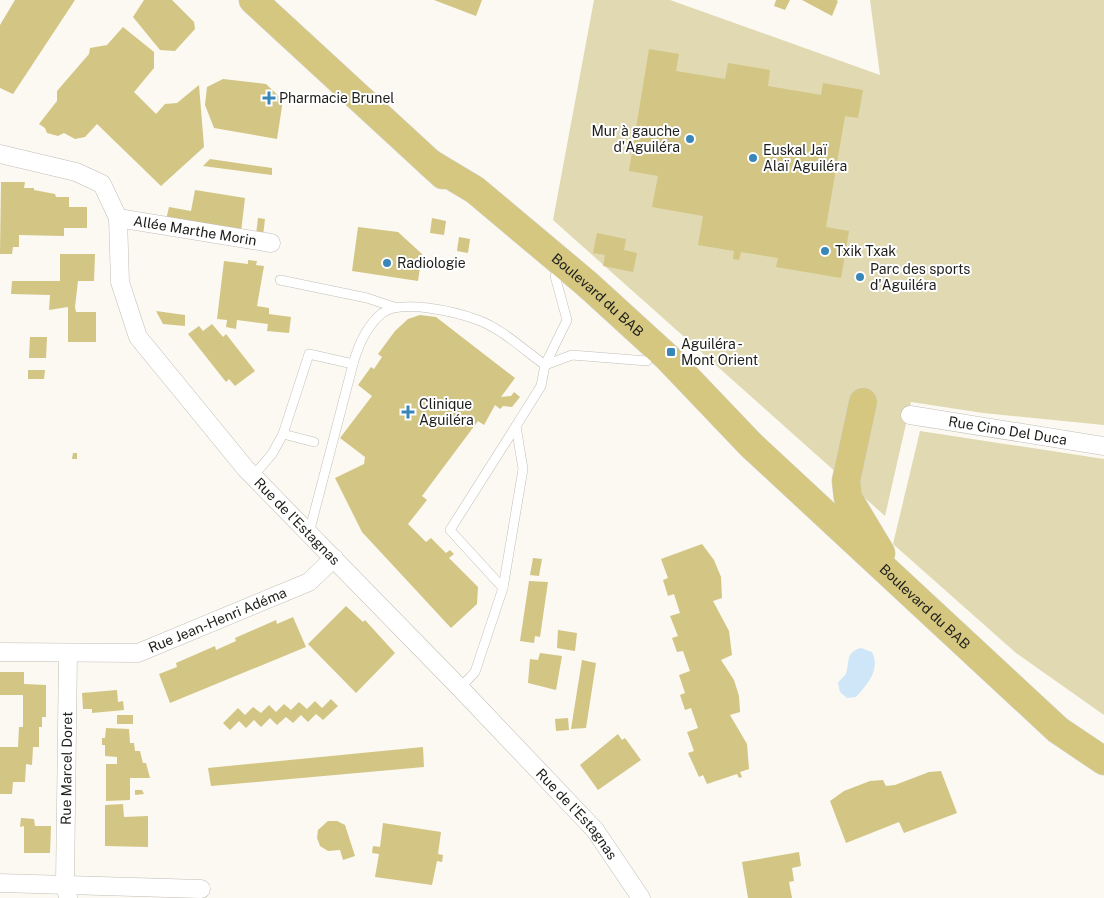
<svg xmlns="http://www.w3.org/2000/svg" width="1104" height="898" viewBox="0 0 1104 898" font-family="'Public Sans',sans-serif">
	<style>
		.green { fill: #e1d9b1 }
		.water { fill: #cee6f7 }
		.building { fill: #d3c584 }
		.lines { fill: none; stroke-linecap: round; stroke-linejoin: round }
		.lane-casing { stroke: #c0beb7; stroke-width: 10 }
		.street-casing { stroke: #c0beb7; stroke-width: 19 }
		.primary-casing { stroke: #d6d6d6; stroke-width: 29 }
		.lane { stroke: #fff; stroke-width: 9 }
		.street { stroke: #fff; stroke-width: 18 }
		.primary { stroke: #d5c77f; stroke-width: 28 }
		.poi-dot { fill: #3987b9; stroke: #fff; stroke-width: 2 }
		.labels { text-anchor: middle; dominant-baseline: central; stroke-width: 4; stroke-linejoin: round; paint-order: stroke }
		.poi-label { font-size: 14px; fill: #1e1e1b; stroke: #fff; text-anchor: start }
		.street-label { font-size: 14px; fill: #1e1e1b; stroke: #fff }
	</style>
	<rect width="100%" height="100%" fill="#fbf9f2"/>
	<g class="green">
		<path d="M594,0H670L880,75L870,0H1104V425L983,413L911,402L885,516L553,220Z"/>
		<path d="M920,431L1104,459V715L1016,653L893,544Z"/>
	</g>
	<path class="water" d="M861,648L872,652C881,669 867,685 856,697L847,698L840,692L838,683C840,679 845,677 846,673C850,663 845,652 861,648Z"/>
	<g class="building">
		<path d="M15,0H75L13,94L0,88V25Z"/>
		<path d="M144,0H172L194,22L195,29L175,51L160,50L133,17Z"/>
		<path d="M434,0H482L476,16Z"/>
		<path d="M776,0H790L785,10L774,6Z"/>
		<path d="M802,0H836L838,1L832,16Z"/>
		<path d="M123,27L154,52V68L134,92L156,114L165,104L177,103L199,85L204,147L161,186L97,124L85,137L75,139L64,133L58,136L47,133L45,128L39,124L57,101V91L89,54L90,48L107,45Z"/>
		<path d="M649,49L679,54L676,71L725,79L728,63L770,70L768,86L821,95L823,83L863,90L858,118L845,116L826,227L849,231L841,278L776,267L778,258L741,252L739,260L733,259L734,251L698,245L703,216L652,207L658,176L629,171Z"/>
		<path d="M223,79L266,84L283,100L277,139L214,128L205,105L207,87Z"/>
		<path d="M210,159L272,168V175L203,166Z"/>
		<path d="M1,182H25L24,188H34V190L55,194L56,197H69V207H87V228H64V236L19,235V247H13L12,254H0Z"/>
		<path d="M195,190L245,198L241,232L166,220L169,207L191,211Z"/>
		<path d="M258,218L265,219L263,236L256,235Z"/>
		<path d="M432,218L446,221L444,235L430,233Z"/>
		<path d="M358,227L398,232L422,254L418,281L352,271Z"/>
		<path d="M597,233L626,239L624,250L637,253L633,272L603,266L605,255L593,253Z"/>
		<path d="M459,237L470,239L468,253L457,251Z"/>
		<path d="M60,254H95L94,281H78L75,307L76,312H96V342H68V307L49,310L50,295L11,294L12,281H60Z"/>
		<path d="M248,260L257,261L256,265L264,266L257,306L269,308V314L291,317L289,333L267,331L268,324L237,320L236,329L226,327L227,320L217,319L224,261L248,264Z"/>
		<path d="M156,311L185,315V326L163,324Z"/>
		<path d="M420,315L436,317L515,378L501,397L511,396L514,392L520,397L512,407L503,406L500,409L495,405L484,425L478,421L422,496L427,500L408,524L426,542L431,538L446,553L450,550L454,554L449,558L478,587L477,604L451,628L362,532L335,478L364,464L365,457L340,438L372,396L358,385L371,367L374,369L382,357L378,354L395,331L408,319Z"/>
		<path d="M212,324L223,337L226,334L255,371L235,386L229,379L226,382L188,334L199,326L203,331Z"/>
		<path d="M30,337H47L46,358H29Z"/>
		<path d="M28,370H45L44,379H28Z"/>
		<path d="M73,453H77V459H72Z"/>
		<path d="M702,544L714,560L721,577L722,598L713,601L729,631L732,655L721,660L734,680L739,696L740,712L730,715L747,744L749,769L740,772L742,777L739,778L737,774L707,784L703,775L699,777L688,753L694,751L687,732L698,728L691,708L685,710L680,695L685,693L679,675L690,671L683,651L677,652L672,638L678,636L670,616L680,613L674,594L668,596L663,580L668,578L661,559Z"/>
		<path d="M533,558L542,559L539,576L530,575Z"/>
		<path d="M529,581L548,582L540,637L535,636L534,643L520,641Z"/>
		<path d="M346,606L363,622L365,620L395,653L356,693L308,644Z"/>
		<path d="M293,617L306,647L170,703L159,674L177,667L176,663L215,646L216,650L236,641L235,638L276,620L277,624Z"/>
		<path d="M558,630L577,633L575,651L557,648Z"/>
		<path d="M540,653L562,656L556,690L528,683L530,659L538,660Z"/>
		<path d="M582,660L596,663L586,728L571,729Z"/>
		<path d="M0,672H24V684L46,685V717H42V727H39V747H33L32,765L26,764L25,782H13L12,794H0V747H18L19,727H23V695H0Z"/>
		<path d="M117,690L118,702L123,701L124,710L92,713V709H83L82,693Z"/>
		<path d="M331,699L338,706L323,720L316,714L308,722L301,715L293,723L286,717L277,725L270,718L261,727L254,720L246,728L239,721L230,730L223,723L238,708L245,715L253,707L261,713L269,705L276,712L284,704L291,710L299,702L307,709L315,701L322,708Z"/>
		<rect x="117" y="715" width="16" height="9"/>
		<path d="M568,718L569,730L556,731L555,719Z"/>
		<path d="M106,728L129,729L130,743H134L135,751H140L143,763H146L150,778H130V800L106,801V764H117V757L105,756V745H102V738H105Z"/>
		<path d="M618,734L622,740L625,738L641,760L598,790L580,765Z"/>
		<path d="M423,747L424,767L211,786L208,768Z"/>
		<path d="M941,771L957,813L904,833L899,822L846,843L830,801L844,791L870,781L883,780L886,786L895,785L929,772Z"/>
		<path d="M135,790H142L144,794L135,795Z"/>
		<path d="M123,804L124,817L148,816V847L105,846V805Z"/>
		<path d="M21,818L34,819L35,826H51L50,853H24V826L20,827Z"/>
		<path d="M328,821H337L345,825L355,856L343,860L340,850L328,851L320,846L317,838L318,830Z"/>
		<path d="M383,823L441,832L438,854L443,855L442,862L437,861L432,885L375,877L379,854L372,853L373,846L380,847Z"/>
		<path d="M799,852L801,866L792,868L794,881L789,882L792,898H748L742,862Z"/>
	</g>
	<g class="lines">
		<defs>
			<g id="lane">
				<path d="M280,280L367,298L394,307"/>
				<path d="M545,365L572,355L647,361"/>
				<path d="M283,434L314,442"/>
				<path d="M253,476L272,454L283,434L309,354L353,364C358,346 366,327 381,314C400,298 456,312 478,320C502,329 524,350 545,365"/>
				<path d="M309,533L353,364"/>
				<path d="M503,588L450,530L516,426"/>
				<path d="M460,688L475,672L503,588L523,469L516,426L541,386L545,365L567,320L555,276"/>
			</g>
			<g id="street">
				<path id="s1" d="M0,154L76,172L102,184L118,218L120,282L138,337L246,469L460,688L595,830L641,898"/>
				<path id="s2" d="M118,218L271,243"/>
				<path id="s3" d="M910,415L1104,446"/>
				<path id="s4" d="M0,652L138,653L309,582L334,558"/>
				<path d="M0,883L201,889"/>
				<path id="s5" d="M68,898L65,883L68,654"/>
			</g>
			<g id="primary">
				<path d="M253,0L443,175"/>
				<path id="s6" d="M430,163L475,190L587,284L667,357L751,445L1058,730L1104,761"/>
				<path d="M863,402L846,481L848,498L881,553"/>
			</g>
		</defs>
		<use href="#lane" class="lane-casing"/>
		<use href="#street" class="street-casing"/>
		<use href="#primary" class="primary-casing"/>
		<use href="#lane" class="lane"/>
		<use href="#street" class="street"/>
		<use href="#primary" class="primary"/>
	</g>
	<g class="poi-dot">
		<path d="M266.5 90.5h5v5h5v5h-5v5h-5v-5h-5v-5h5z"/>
		<circle cx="690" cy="139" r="5"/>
		<circle cx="753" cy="158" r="5"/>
		<circle cx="825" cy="251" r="5"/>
		<circle cx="387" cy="263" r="5"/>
		<circle cx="860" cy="277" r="5"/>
		<rect x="666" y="347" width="10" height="10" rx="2.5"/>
		<path d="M405.5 404.5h5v5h5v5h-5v5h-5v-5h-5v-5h5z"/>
	</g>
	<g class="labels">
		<g class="poi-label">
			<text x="279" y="98">Pharmacie Brunel</text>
			<text x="680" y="131" text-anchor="end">Mur à gauche<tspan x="680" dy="16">d'Aguiléra</tspan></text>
			<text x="763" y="150">Euskal Jaï<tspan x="763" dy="16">Alaï Aguiléra</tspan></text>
			<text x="835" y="251">Txik Txak</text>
			<text x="397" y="263">Radiologie</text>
			<text x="870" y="269">Parc des sports<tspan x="870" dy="16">d'Aguiléra</tspan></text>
			<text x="681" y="344">Aguiléra -<tspan x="681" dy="16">Mont Orient</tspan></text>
			<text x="419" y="404">Clinique<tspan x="419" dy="16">Aguiléra</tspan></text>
		</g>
		<g class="street-label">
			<text stroke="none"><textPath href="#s2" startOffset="78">Allée Marthe Morin</textPath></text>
			<text stroke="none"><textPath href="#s6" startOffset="214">Boulevard du BAB</textPath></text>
			<text stroke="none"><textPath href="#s3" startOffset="99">Rue Cino Del Duca</textPath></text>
			<text stroke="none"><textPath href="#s1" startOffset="510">Rue de l'Estagnas</textPath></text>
			<text stroke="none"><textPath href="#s6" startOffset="666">Boulevard du BAB</textPath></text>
			<text stroke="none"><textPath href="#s4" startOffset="224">Rue Jean-Henri Adéma</textPath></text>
			<text stroke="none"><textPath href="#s5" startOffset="130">Rue Marcel Doret</textPath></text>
			<text stroke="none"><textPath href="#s1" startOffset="915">Rue de l'Estagnas</textPath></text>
		</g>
	</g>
</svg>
